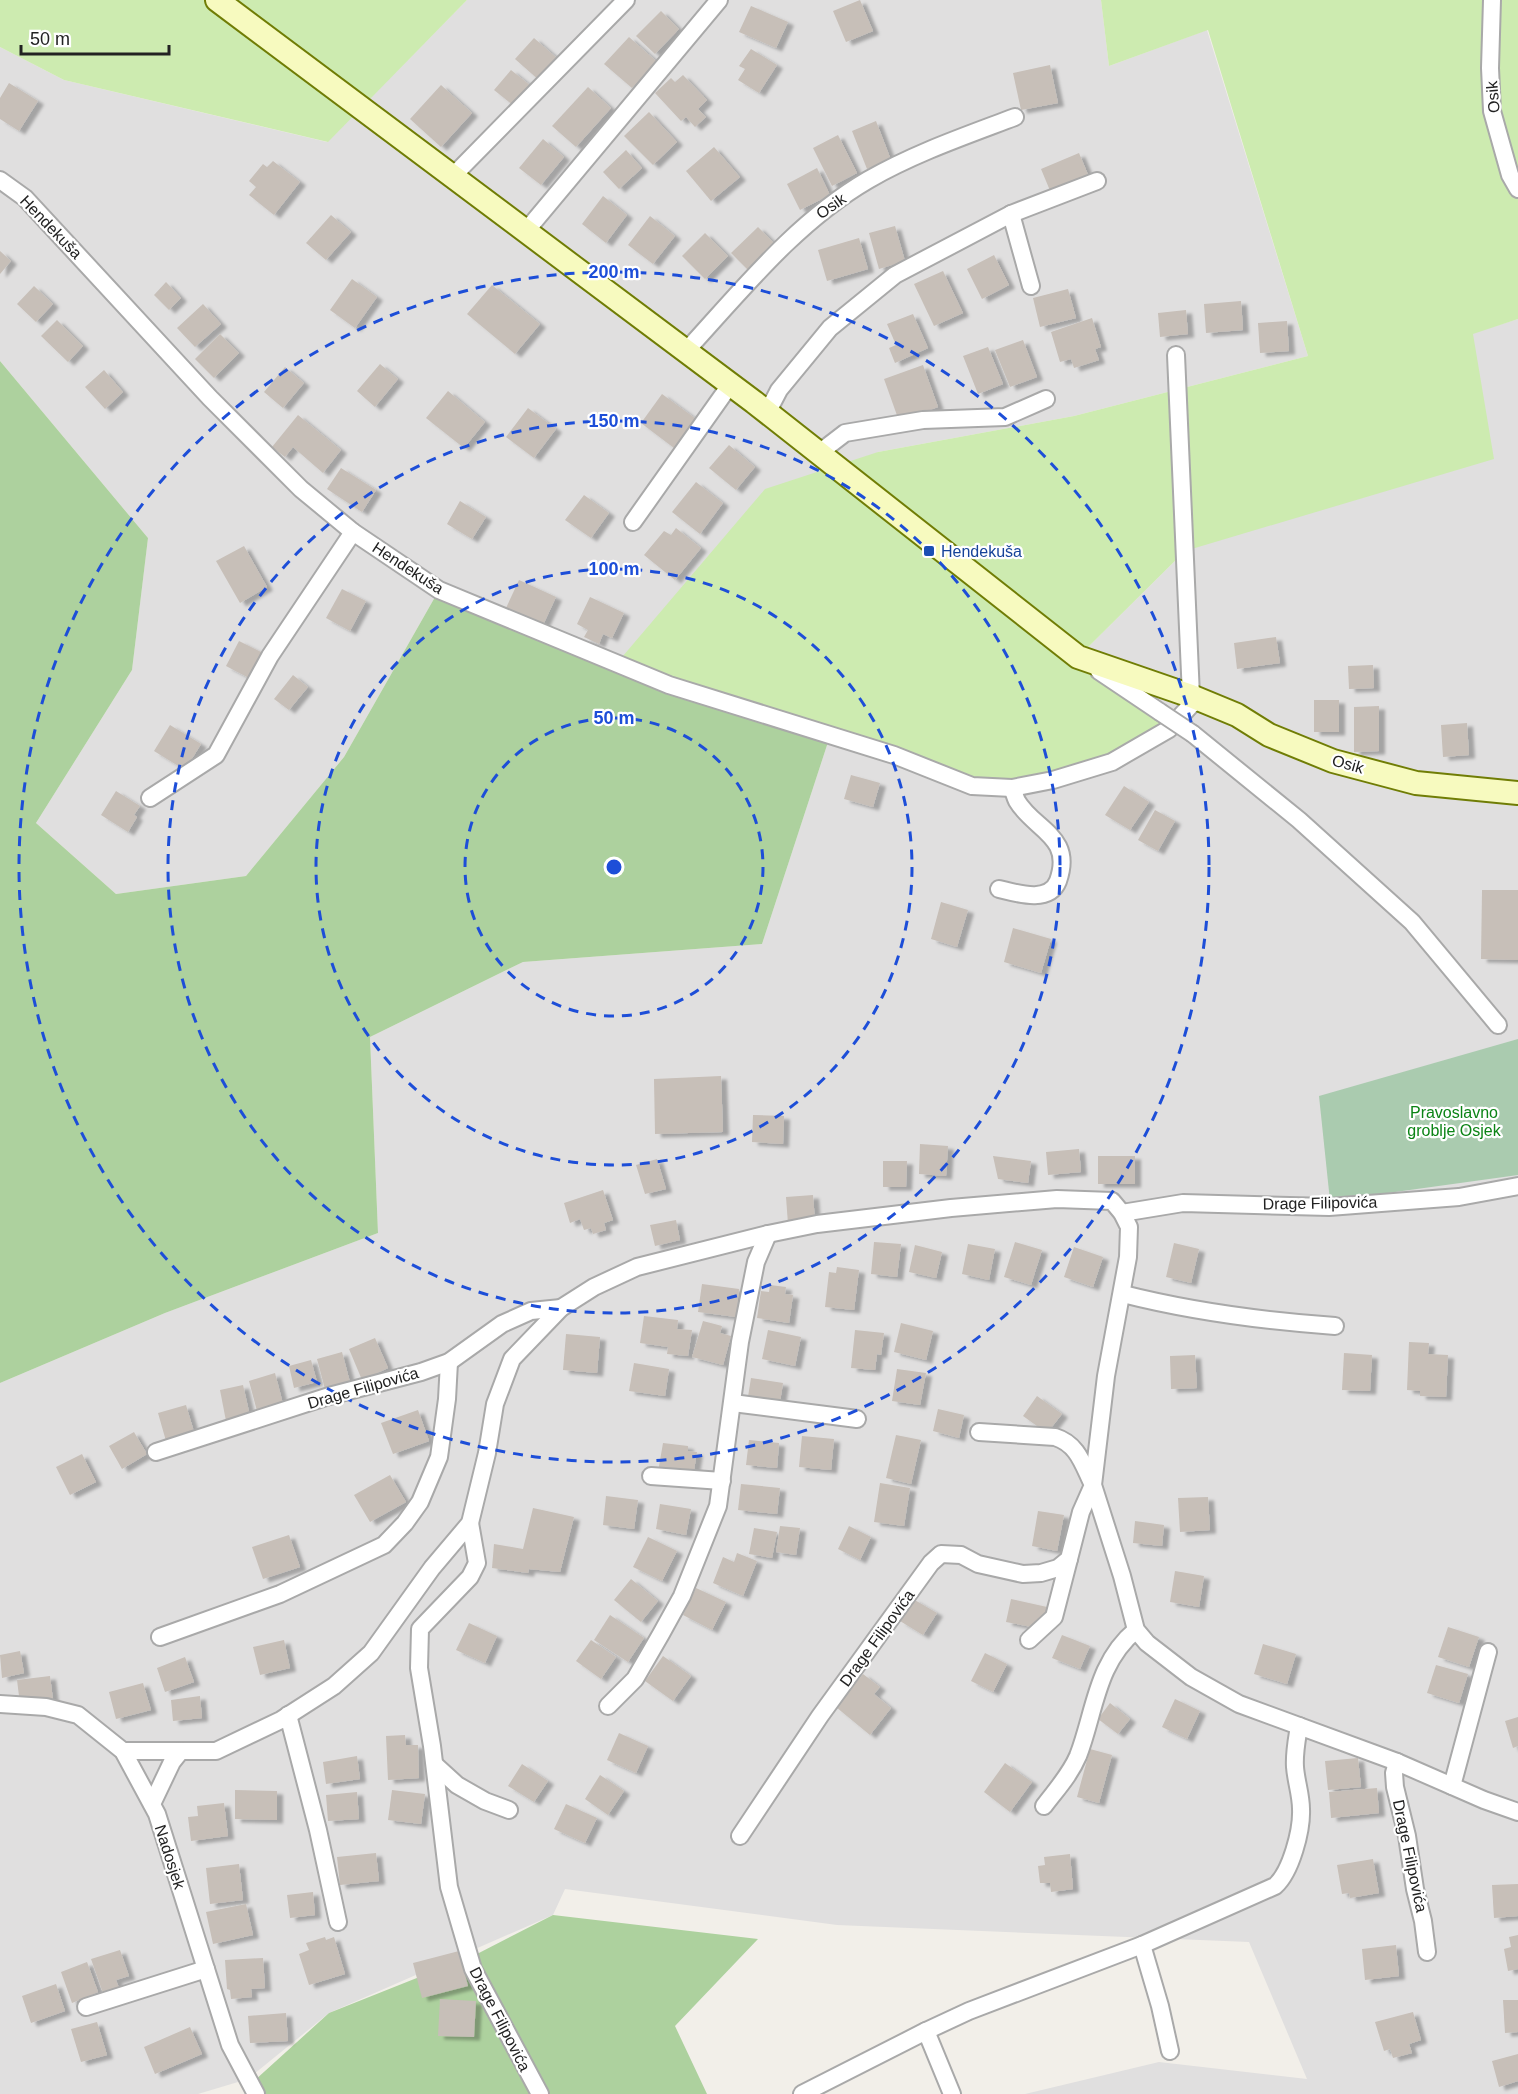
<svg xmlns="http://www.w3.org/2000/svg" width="1518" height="2094" viewBox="0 0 1518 2094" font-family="Helvetica,sans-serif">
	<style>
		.residential { fill: #e0dfdf }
		.grass { fill: #cdebb0 }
		.forest { fill: #add19e }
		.cemetery { fill: #aacbaf }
		.building { fill: #c7bfb8; filter: url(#shadow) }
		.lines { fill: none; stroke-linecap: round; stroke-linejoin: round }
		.minor-casing { stroke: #a9a9a9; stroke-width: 20 }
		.secondary-casing { stroke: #707d05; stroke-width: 26 }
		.minor { stroke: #fff; stroke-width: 16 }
		.secondary { stroke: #f7fabf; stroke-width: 22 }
		.minor-bridge-casing { stroke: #a9a9a9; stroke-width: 20; stroke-linecap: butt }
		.minor-bridge { stroke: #fff; stroke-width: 16 }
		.ring { fill: none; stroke: #1d4ed8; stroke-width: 3; stroke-dasharray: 10 8 }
		.transit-dot { fill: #1a4fb4; stroke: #fff; stroke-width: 2 }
		.labels { text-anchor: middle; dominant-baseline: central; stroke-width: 4.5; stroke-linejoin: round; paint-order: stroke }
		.street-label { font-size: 16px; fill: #222; stroke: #fff }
		.transit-label { font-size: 16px; fill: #164399; stroke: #fff; text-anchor: start }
		.park-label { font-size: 16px; fill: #0c8416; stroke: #fff }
		.centre { fill: #1d4ed8; stroke: #fff; stroke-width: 3 }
		.ring-label { font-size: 18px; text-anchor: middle; font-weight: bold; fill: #1d4ed8; stroke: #fff; stroke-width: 4.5; stroke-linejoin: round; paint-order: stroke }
	</style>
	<defs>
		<filter id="shadow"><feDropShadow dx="6" dy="3.5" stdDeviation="1.5" flood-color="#0004"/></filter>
	</defs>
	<rect width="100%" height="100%" fill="#f2efe9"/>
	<g class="residential">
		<path d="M467,0H1101L1109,66L1207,30L1308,356L1074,416L878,452L617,663L439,590L344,757L246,876L116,894L36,823L132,670L148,538L0,361V47L64,80L327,142Z"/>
		<path d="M1518,319V2094H1025L1159,2062L1307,2079L1249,1942L837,1925L565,1889L553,1915L329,2013L248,2079L198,2094H0V1383L165,1313L378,1233L370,1037L523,962L762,944L830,736L1078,657L1185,551L1473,333Z"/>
	</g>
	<g class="grass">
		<path d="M0,0H467L328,142L64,80L0,47Z"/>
		<path d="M1101,0H1518V319L1473,334L1494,459L1185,551L1078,657L1169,729L1053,780L972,786L617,663L765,489L878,452L1074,416L1308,356L1208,30L1109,66Z"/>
	</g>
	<g class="forest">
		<path d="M0,361L148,538L132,670L36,823L116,894L246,876L344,757L439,590L669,685L830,736L762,944L523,962L370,1037L378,1233L165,1313L0,1383Z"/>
		<path d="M553,1915L758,1939L675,2026L707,2094H259L253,2082L329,2013L477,1954Z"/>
	</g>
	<path class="cemetery" d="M1518,1039V1175L1330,1201L1319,1096Z"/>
	<g class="building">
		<path d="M860,0L873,31L846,42L833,11Z"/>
		<path d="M751,6L788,22L776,48L739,32Z"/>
		<path d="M661,11L679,29L655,54L636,36Z"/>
		<path d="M629,37L656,61L632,88L604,64Z"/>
		<path d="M534,38L559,60L540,81L515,59Z"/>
		<path d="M751,49L777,65L759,93L738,80L745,69L739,66Z"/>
		<path d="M1050,65L1058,103L1021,110L1013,73Z"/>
		<path d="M511,70L531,86L514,106L494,90Z"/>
		<path d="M683,75L707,100L698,109L706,117L695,127L686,117L681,121L655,93L671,78L675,82Z"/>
		<path d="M9,83L38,101L19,131L0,119V98Z"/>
		<path d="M441,85L472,113L441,147L410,119Z"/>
		<path d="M588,87L611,108L576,147L552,126Z"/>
		<path d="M649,112L677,142L653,165L624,136Z"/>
		<path d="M876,121L891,160L867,169L852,131Z"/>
		<path d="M838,135L857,173L832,186L813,148Z"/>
		<path d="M543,139L564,157L541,185L519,168Z"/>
		<path d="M714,147L740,177L711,201L686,171Z"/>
		<path d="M626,150L642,168L619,189L603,172Z"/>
		<path d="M1079,153L1089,177L1051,193L1041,169Z"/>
		<path d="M273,161L300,182L274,215L249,195L256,187L249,181L263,164L267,167Z"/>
		<path d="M817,168L830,195L800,210L787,184Z"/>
		<path d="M603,196L627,215L606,243L582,224Z"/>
		<path d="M331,215L351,232L326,260L306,243Z"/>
		<path d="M650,216L675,236L653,264L628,245Z"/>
		<path d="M895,226L905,261L879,269L869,233Z"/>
		<path d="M758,227L777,246L750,272L731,253Z"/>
		<path d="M705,233L728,256L705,279L682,256Z"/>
		<path d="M859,238L868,269L827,281L818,250Z"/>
		<path d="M0,251L11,261L0,274Z"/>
		<path d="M994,255L1009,285L982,299L967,269Z"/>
		<path d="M943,271L963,313L934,326L914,284Z"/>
		<path d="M352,279L377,297L355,328L330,310Z"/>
		<path d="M166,282L181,298L169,310L154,295Z"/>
		<path d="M492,285L540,324L515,354L467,314Z"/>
		<path d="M34,286L53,304L36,322L17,304Z"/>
		<path d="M1068,289L1076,318L1040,327L1033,298Z"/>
		<path d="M1241,301L1243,330L1206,333L1204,304Z"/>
		<path d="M203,304L221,324L195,347L177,328Z"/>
		<path d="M1186,310L1188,334L1160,337L1158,313Z"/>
		<path d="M913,314L928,348L895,363L889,348L896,345L887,324Z"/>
		<path d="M1092,318L1101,347L1095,349L1099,360L1074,368L1071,359L1060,362L1051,332Z"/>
		<path d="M57,320L83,346L68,362L41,336Z"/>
		<path d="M1287,321L1289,351L1260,353L1258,323Z"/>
		<path d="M220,334L239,353L214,378L195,359Z"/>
		<path d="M1023,340L1037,377L1010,387L995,350Z"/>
		<path d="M988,347L1003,384L978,394L963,356Z"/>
		<path d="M380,364L398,379L375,407L357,391Z"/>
		<path d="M923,365L938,407L899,421L884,379Z"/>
		<path d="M285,367L304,383L283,408L264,392Z"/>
		<path d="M104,370L123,392L105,409L85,387Z"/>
		<path d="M448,391L485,422L464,448L426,418Z"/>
		<path d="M662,394L696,419L674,448L641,423Z"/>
		<path d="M528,408L556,429L534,458L506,437Z"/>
		<path d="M298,415L341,450L323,473L293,447L285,457L272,447Z"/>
		<path d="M729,445L755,467L736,490L709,468Z"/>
		<path d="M341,468L376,490L362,512L327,489Z"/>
		<path d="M696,482L723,503L700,534L672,512Z"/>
		<path d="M584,495L609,513L591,538L565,520Z"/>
		<path d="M460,501L486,517L472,539L447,524Z"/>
		<path d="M676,528L701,548L675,580L644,555L664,531L671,535Z"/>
		<path d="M244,546L267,587L240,603L216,561Z"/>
		<path d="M519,580L556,597L543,625L506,608Z"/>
		<path d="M342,589L366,601L350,631L326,618Z"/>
		<path d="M590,597L624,613L612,638L603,634L599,644L584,637L588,630L577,624Z"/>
		<path d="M1276,637L1280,663L1237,669L1234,643Z"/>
		<path d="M239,641L263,653L249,678L226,666Z"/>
		<path d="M1373,665L1374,688L1349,689L1348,666Z"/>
		<path d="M293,675L308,687L289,710L274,699Z"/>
		<rect x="1314" y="700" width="25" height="32"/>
		<path d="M1379,706V751L1354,752V707Z"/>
		<path d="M1467,723L1469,755L1443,757L1441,725Z"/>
		<path d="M170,725L201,744L185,770L154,751Z"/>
		<path d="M851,775L880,783L873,807L844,799Z"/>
		<path d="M1124,786L1149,802L1130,830L1105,815Z"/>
		<path d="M116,791L140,806L134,815L137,817L128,832L101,815Z"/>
		<path d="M1155,810L1175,821L1158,851L1138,840Z"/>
		<path d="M1482,890H1518V960L1481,959Z"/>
		<path d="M941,902L968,910L957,947L931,939Z"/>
		<path d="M1013,928L1051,939L1041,973L1004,962Z"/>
		<path d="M721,1076L723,1132L655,1134L654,1079Z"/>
		<path d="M753,1115L784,1116L783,1144L752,1142Z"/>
		<path d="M920,1144L948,1146L946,1176L919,1174Z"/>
		<path d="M1079,1149L1081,1172L1048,1175L1046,1152Z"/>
		<path d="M993,1156L1031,1161L1028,1183L998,1179Z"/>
		<rect x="1098" y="1156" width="37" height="28"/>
		<path d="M657,1159L666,1189L645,1194L636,1165Z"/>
		<path d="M883,1161H907L906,1187H883Z"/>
		<path d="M603,1190L613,1220L604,1223L606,1230L593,1234L591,1228L584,1230L580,1219L570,1223L564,1203Z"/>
		<path d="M813,1195L815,1222L788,1224L786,1197Z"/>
		<path d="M676,1220L680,1240L655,1246L650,1225Z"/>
		<path d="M874,1242L901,1244L897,1277L871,1274Z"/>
		<path d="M1015,1242L1042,1250L1031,1285L1004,1277Z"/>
		<path d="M1174,1243L1199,1249L1191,1283L1166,1277Z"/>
		<path d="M968,1244L995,1249L989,1280L962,1274Z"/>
		<path d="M915,1245L942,1252L936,1278L909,1272Z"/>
		<path d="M1074,1247L1103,1257L1093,1287L1064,1277Z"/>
		<path d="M837,1267L859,1270L854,1310L825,1307L829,1272L836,1273Z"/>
		<path d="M702,1284L739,1289L736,1317L698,1312Z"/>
		<path d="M770,1285L786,1287L785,1294L793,1295L789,1323L757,1318L761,1291L769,1292Z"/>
		<path d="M644,1316L678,1320L677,1329L692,1330L688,1356L667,1354L668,1347L640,1343Z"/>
		<path d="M703,1321L722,1326L720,1333L731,1336L723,1365L692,1357Z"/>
		<path d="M901,1323L933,1331L926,1360L894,1352Z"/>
		<path d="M768,1330L801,1337L795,1366L762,1359Z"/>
		<path d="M855,1330L884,1333L881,1355L877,1354L875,1370L851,1368Z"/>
		<path d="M566,1334L600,1337L597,1373L563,1370Z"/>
		<path d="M375,1338L388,1368L362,1380L349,1349Z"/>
		<path d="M1409,1342L1429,1343L1428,1354L1448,1355L1446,1397L1420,1396V1391L1407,1390Z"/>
		<path d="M342,1352L351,1386L326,1393L317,1359Z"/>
		<path d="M1344,1353L1372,1355L1370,1391L1342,1390Z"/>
		<path d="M1195,1355L1197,1388L1171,1389L1170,1356Z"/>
		<path d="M311,1360L317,1382L294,1388L289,1366Z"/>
		<path d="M634,1363L669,1369L665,1396L629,1391Z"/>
		<path d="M897,1369L926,1373L920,1405L892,1401Z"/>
		<path d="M275,1373L283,1404L257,1411L249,1381Z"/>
		<path d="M751,1378L783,1383L779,1408L747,1403Z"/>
		<path d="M243,1385L250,1416L226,1421L220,1390Z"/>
		<path d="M1037,1396L1062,1414L1047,1433L1023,1416Z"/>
		<path d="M186,1405L194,1432L166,1441L158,1413Z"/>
		<path d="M938,1409L964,1415L959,1438L933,1431Z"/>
		<path d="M418,1410L429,1441L393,1454L381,1423Z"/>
		<path d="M134,1432L147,1454L122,1469L109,1446Z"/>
		<path d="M896,1435L921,1440L911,1484L886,1478Z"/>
		<path d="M802,1436L834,1439L831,1470L799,1467Z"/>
		<path d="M749,1440L779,1443L777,1468L746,1465Z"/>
		<path d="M663,1443L688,1446V1451L697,1452L693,1476L658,1472Z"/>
		<path d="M82,1454L96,1482L70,1495L56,1467Z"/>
		<path d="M390,1475L406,1502L370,1522L354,1495Z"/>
		<path d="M880,1483L910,1488L904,1526L874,1522Z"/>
		<path d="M741,1484L780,1488L777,1514L738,1510Z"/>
		<path d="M606,1496L638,1500L634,1529L603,1525Z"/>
		<path d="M1208,1497L1210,1530L1180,1532L1178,1498Z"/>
		<path d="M660,1504L691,1509L686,1535L656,1529Z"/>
		<path d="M533,1508L574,1517L560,1572L529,1569L528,1573L492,1568L494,1544L523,1549Z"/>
		<path d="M1038,1511L1064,1515L1057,1551L1032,1546Z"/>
		<path d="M1135,1521L1164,1525L1162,1546L1133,1543Z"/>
		<path d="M780,1526L800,1528L796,1555L776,1552Z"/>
		<path d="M849,1526L871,1537L860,1560L838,1549Z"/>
		<path d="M754,1528L777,1532L772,1558L749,1554Z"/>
		<path d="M289,1535L300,1567L263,1579L252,1547Z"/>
		<path d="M648,1537L677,1551L662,1581L633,1567Z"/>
		<path d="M737,1553L757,1561L743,1596L713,1583L723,1557L734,1562Z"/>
		<path d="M1175,1571L1204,1576L1199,1607L1170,1602Z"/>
		<path d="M631,1579L658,1601L641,1622L614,1600Z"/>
		<path d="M696,1588L726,1602L712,1630L683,1615Z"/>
		<path d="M913,1599L937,1613L923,1635L900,1621Z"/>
		<path d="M1011,1599L1047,1607L1042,1629L1006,1622Z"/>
		<path d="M610,1615L644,1638L628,1662L594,1640Z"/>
		<path d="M469,1623L497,1636L485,1663L456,1650Z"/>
		<path d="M1448,1627L1479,1637L1469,1667L1438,1657Z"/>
		<path d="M1062,1635L1090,1646L1080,1669L1052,1658Z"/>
		<path d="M284,1640L290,1668L260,1675L253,1647Z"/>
		<path d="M591,1640L616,1657L601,1679L576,1661Z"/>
		<path d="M1263,1644L1296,1654L1287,1684L1254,1674Z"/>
		<path d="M20,1651L24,1673L2,1678L0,1655Z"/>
		<path d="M985,1653L1007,1664L993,1692L971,1681Z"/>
		<path d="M663,1656L691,1676L673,1701L645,1681Z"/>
		<path d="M185,1657L194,1682L165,1692L157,1668Z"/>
		<path d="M1436,1665L1468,1674L1459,1703L1427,1693Z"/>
		<path d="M863,1674L880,1687L874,1694L891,1708L870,1735L836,1707Z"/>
		<path d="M50,1676L53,1700L20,1704L17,1680Z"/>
		<path d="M143,1683L151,1710L116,1719L109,1692Z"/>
		<path d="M200,1696L202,1718L173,1721L171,1700Z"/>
		<path d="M1175,1699L1200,1711L1187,1739L1162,1727Z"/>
		<path d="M1110,1703L1130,1719L1118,1734L1098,1719Z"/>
		<path d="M1518,1717V1746L1513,1748L1505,1721Z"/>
		<path d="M619,1733L648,1746L636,1773L607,1760Z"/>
		<path d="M405,1735L406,1745H418L419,1778L388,1780L386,1736Z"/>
		<path d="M1090,1749L1112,1755L1099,1803L1077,1797Z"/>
		<path d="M357,1756L360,1779L326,1784L323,1762Z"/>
		<path d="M1358,1758L1361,1787L1328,1790L1325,1761Z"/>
		<path d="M1005,1763L1032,1782L1010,1812L984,1792Z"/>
		<path d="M522,1764L548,1781L534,1802L508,1786Z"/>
		<path d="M600,1775L624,1791L608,1815L585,1799Z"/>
		<path d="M1377,1788L1379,1813L1331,1818L1329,1792Z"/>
		<path d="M235,1790L277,1791V1820L235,1819Z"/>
		<path d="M392,1790L425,1794L421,1824L388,1820Z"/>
		<path d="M357,1792L359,1819L328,1821L326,1795Z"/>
		<path d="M224,1803L228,1836L191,1841L188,1817L198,1816L197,1806Z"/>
		<path d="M566,1804L597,1818L585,1843L554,1829Z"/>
		<path d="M376,1853L379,1881L340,1885L337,1857Z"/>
		<path d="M1070,1854L1073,1889L1051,1892L1050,1883H1040L1038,1866L1045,1865L1044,1857Z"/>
		<path d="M1373,1859L1379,1893L1350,1898L1349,1893L1342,1894L1337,1865Z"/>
		<path d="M239,1864L243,1900L210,1904L206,1868Z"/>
		<path d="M1518,1884V1916L1494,1918L1492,1885Z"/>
		<path d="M313,1892L315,1915L290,1918L287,1895Z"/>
		<path d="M246,1904L253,1935L213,1944L206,1912Z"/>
		<path d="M1518,1935V1969L1508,1971L1504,1949L1511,1947L1509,1937Z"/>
		<path d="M325,1937L326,1940L334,1937L345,1974L309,1985L299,1954L309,1950L306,1943Z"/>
		<path d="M1396,1945L1399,1976L1365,1980L1362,1949Z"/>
		<path d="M120,1950L129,1976L116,1980L119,1988L103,1993L91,1959Z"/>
		<path d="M459,1951L468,1986L422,1998L413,1963Z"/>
		<path d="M263,1958L265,1988L251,1989L252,1997L231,1999L230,1990L227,1989L225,1960Z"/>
		<path d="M87,1962L98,1992L72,2003L61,1972Z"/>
		<path d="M56,1984L65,2011L31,2023L22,1996Z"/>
		<path d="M440,1999L476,2001L474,2037L438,2036Z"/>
		<path d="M1503,2000H1518V2032L1505,2033Z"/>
		<path d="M1413,2012L1421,2040L1409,2044L1412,2053L1393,2058L1390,2049L1384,2051L1375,2022Z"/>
		<path d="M286,2013L288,2041L250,2043L248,2016Z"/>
		<path d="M97,2022L107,2055L81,2062L71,2029Z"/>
		<path d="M190,2027L202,2054L155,2074L144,2047Z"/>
		<path d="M1518,2054V2081L1499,2087L1492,2061Z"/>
	</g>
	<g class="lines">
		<defs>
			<g id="minor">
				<path d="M1492,0L1490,68L1492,111L1510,175L1518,189"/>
				<path d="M453,176L626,0"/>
				<path d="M0,180L25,198L210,398L301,489L353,532L439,590L669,685L894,755L972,786L1012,788L1053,780L1112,762L1169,729L1190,706L1199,699"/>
				<path d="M1011,214L1031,286"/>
				<path d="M526,231L719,0"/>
				<path d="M686,351C742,290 796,222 868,180C915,153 965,136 1015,117"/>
				<path d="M1176,355L1191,696"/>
				<path d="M767,413L779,390L830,328L895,275L1011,214L1097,181"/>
				<path d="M819,453L845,433L923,420L1005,417L1046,399"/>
				<path d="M633,522L730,385"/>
				<path d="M1099,671L1160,712"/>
				<path d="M1193,734L1299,820L1412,922L1498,1025"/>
				<path d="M150,798L216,755L270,656L353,532"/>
				<path d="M999,889C1016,893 1049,904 1058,881C1074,836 1034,830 1017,801C1015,797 1014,792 1012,788"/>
				<path d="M1122,1213L1183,1203L1329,1207L1459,1197L1518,1186"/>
				<path d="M1123,1294C1190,1311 1265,1321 1335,1326"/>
				<path d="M733,1403L857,1419"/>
				<path d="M156,1452L329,1396L421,1372L449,1362L502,1324L531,1311L561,1308"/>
				<path d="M651,1476L722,1481"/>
				<path d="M470,1523L477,1563L470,1577L420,1629L419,1668L432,1746L449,1887L473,1969L540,2094"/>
				<path d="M160,1637L280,1594L384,1545L405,1523L420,1502L439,1457L447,1399L449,1362"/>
				<path d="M1029,1640L1054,1617L1069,1559"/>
				<path d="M0,1704L46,1707L78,1715L123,1751L157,1814L230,2045L256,2094"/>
				<path d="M608,1706L635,1679L661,1634L682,1596L718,1506L740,1342L756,1262L768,1234"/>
				<path d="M288,1715L318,1830L338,1922"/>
				<path d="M123,1751H216L281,1720L334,1686L371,1653L432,1568L470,1523L487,1453L495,1404L512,1359L561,1308L594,1287L637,1267L768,1234L817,1224L951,1208L1057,1199L1112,1201L1122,1213L1129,1227L1128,1257L1106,1376L1093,1485L1122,1576L1136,1630L1147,1643L1191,1677L1239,1704L1397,1762L1484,1800L1518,1812"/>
				<path d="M1397,1762L1394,1773L1395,1787L1407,1836L1415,1889L1423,1921L1427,1952"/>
				<path d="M435,1765L457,1785L485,1801L509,1810"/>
				<path d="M1452,1786L1488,1652"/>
				<path d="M152,1804L172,1762L180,1752"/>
				<path d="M1044,1806C1056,1790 1070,1775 1078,1756C1095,1712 1096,1663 1136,1630"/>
				<path d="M740,1836L820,1716L931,1563L941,1554L961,1555L978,1564L1023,1574L1041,1573L1058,1568L1069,1559L1081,1512L1093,1485C1083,1465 1078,1444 1055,1437L979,1432"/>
				<path d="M1142,1945L1160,2006L1170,2051"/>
				<path d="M86,2007L206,1969"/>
				<path d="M926,2031L952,2094"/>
				<path d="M802,2094L926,2031L969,2011L1142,1945L1275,1886C1291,1872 1302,1830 1301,1809C1301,1795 1296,1781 1295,1767C1294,1753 1297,1739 1299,1726"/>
			</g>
			<path id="secondary" d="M217,0L754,402L1078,657L1191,696L1237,715L1269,735L1333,761L1416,783L1518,793"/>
		</defs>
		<use href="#minor" class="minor-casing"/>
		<use href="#secondary" class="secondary-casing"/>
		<use href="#minor" class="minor"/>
		<use href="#secondary" class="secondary"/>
		<defs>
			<path id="minor-bridge" d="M1160,712L1193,734"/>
		</defs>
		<use href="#minor-bridge" class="minor-bridge-casing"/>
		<use href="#minor-bridge" class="minor-bridge"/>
	</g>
	<g class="ring">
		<circle cx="614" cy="867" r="149"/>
		<circle cx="614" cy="867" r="298"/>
		<circle cx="614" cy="867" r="446"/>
		<circle cx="614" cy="867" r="595"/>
	</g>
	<rect class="transit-dot" x="923" y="545" width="12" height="12" rx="3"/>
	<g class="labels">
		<g class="street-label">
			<text transform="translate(1493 97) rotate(-95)">Osik</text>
			<text transform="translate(831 206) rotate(-35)">Osik</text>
			<text transform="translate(51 227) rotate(46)">Hendekuša</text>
			<text transform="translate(408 568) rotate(33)">Hendekuša</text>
			<text transform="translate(1348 764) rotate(16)">Osik</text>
			<text transform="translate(1320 1203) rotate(-1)">Drage Filipovića</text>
			<text transform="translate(363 1388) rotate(-16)">Drage Filipovića</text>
			<text transform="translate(877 1638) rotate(-54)">Drage Filipovića</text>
			<text transform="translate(1410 1856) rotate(78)">Drage Filipovića</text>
			<text transform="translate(170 1857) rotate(72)">Nadosjek</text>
			<text transform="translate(500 2019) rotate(63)">Drage Filipovića</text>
		</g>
		<g class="transit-label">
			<text x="941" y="551">Hendekuša</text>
		</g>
		<g class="park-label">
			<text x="1454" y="1112">Pravoslavno<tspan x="1454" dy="18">groblje Osjek</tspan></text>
		</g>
	</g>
	<circle cx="614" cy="867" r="9" class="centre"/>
	<g class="ring-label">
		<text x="614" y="278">200 m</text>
		<text x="614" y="427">150 m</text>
		<text x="614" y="575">100 m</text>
		<text x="614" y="724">50 m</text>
	</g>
	<path d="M21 45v9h148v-9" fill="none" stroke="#222222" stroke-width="3"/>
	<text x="30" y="45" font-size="18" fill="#222222" stroke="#ffffff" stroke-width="4.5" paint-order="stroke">50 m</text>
</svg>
